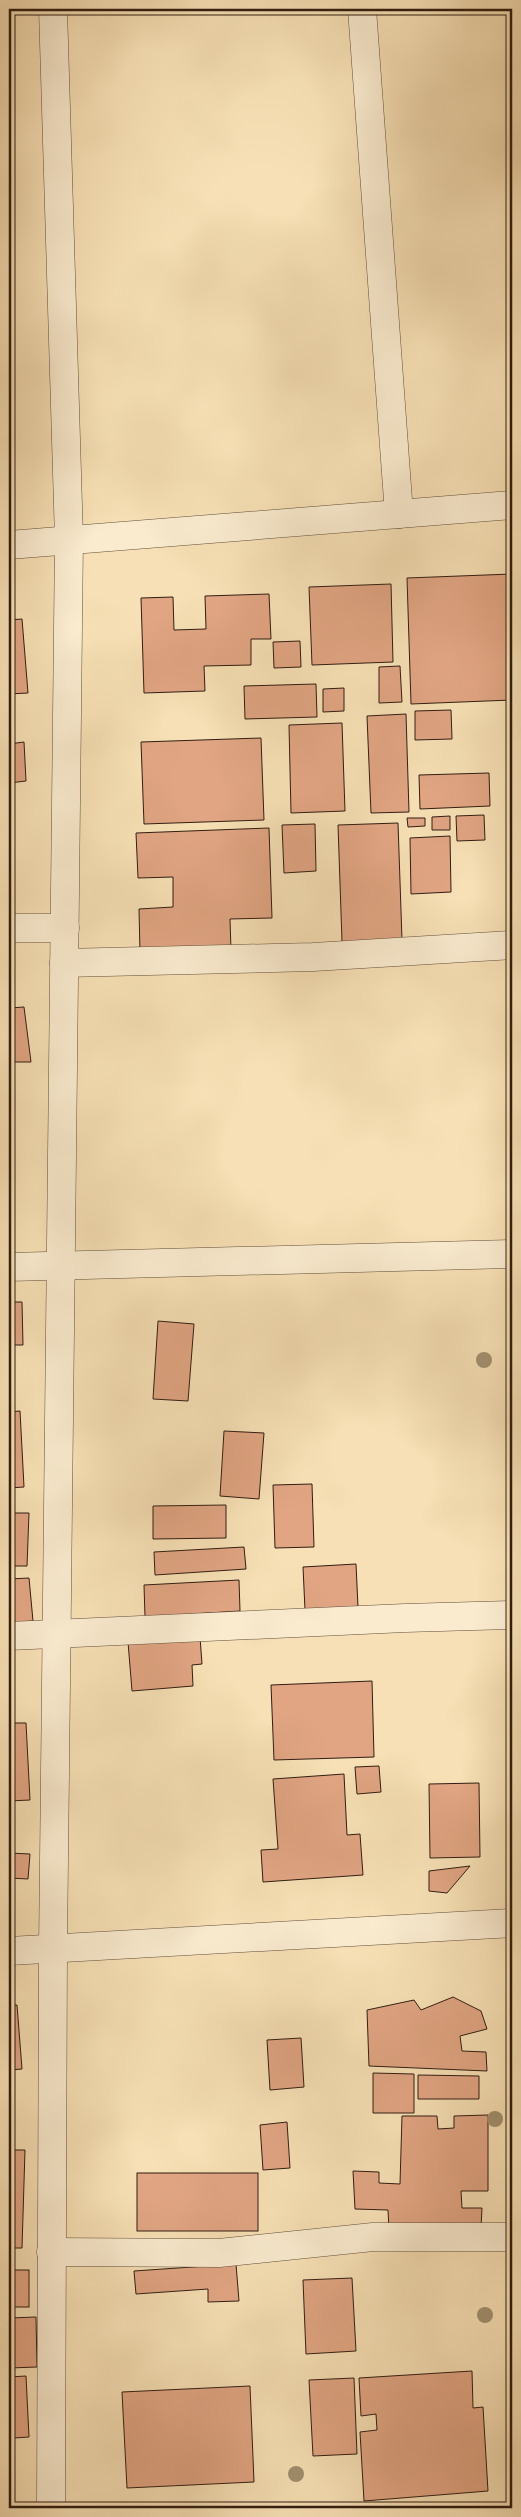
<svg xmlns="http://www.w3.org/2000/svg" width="521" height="2517" viewBox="0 0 521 2517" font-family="'IM FELL Double Pica',serif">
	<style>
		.building { fill: #e1a583; stroke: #311d12 }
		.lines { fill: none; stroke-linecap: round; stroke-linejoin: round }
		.minor-casing { stroke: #624e3b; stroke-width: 29 }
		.minor { stroke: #faebcf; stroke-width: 28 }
		.tree { fill: #a2906f }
	</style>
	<rect width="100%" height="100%" fill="#f7e0b5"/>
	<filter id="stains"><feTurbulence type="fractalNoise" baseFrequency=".004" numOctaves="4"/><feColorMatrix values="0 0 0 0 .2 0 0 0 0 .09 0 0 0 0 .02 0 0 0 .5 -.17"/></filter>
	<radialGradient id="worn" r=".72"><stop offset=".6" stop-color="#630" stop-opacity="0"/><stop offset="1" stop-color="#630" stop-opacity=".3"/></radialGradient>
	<g class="building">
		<path d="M512,574V700L411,704L407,578Z"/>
		<path d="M391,584L393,662L312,665L309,587Z"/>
		<path d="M269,594L271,639H251V665L204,666L205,691L144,693L141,598L173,597L174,630L206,629L205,596Z"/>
		<path d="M22,619L28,693L9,694V620Z"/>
		<path d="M300,641L301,667L274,668L273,642Z"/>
		<path d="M400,666L402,702L379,703V667Z"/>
		<path d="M316,684L317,717L245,719L244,686Z"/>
		<path d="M344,688V711L323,712V689Z"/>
		<path d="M451,710L452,739L415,740V711Z"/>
		<path d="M406,714L409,812L371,813L367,716Z"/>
		<path d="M342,723L345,811L291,813L289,725Z"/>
		<path d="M261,738L264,820L144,824L141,742Z"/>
		<path d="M24,742L26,781L9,783V744Z"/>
		<path d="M489,773L490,806L420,809L419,775Z"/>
		<path d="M484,815L485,840L457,841L456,816Z"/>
		<path d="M450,816V830H432V817Z"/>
		<path d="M407,818H425V826L408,827Z"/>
		<path d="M398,823L402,940L342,942L338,825Z"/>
		<path d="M315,824L316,871L284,873L282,825Z"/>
		<path d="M269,828L272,918L230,919L231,950L140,953L139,909L173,907V877L138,878L136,833Z"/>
		<path d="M450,836L451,892L411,894L410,838Z"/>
		<path d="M24,1007L31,1062H9V1008Z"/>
		<path d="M9,1302H22L23,1345H9Z"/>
		<path d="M158,1321L194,1324L188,1401L153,1399Z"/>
		<path d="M20,1411L24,1487L9,1488V1412Z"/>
		<path d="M224,1431L264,1433L259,1499L220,1496Z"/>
		<path d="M312,1484L314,1547L275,1548L273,1485Z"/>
		<path d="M226,1505V1538L153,1539V1506Z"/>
		<path d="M9,1513H29L27,1566H9Z"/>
		<path d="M244,1547L246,1569L155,1575L154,1552Z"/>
		<path d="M356,1564L358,1607L305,1610L303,1567Z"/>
		<path d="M29,1578L33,1621L9,1624V1579Z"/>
		<path d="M239,1580L240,1611L145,1617L144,1585Z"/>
		<path d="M200,1637L202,1664L192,1665L193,1686L132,1691L128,1642Z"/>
		<path d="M372,1681L374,1757L274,1760L271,1685Z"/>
		<path d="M9,1723H26L30,1800L9,1801Z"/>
		<path d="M379,1766L381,1792L357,1794L355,1767Z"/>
		<path d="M344,1774L347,1835L360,1834L363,1875L263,1882L261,1850L278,1849L273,1779Z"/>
		<path d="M479,1783L480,1857L430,1858L429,1784Z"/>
		<path d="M9,1853L30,1854L28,1879L9,1878Z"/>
		<path d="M470,1866L447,1893L429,1891V1871Z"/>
		<path d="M453,1997L481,2011L487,2029L460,2036L462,2051L486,2052L487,2071L369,2066L367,2010L414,2000L421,2010Z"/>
		<path d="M9,2005H17L22,2069L9,2070Z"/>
		<path d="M301,2038L304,2087L270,2090L267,2040Z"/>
		<path d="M373,2073L414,2074V2113H373Z"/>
		<path d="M418,2075L479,2076V2099H418Z"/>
		<path d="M488,2115V2191H461L462,2208H482L481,2227L389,2229L388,2210L355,2209L353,2171L379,2172V2183L400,2184L402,2116H437L438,2129L454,2128V2116Z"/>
		<path d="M287,2122L290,2168L263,2170L260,2125Z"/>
		<path d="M9,2150H25L22,2248H9Z"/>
		<rect x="137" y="2173" width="121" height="58"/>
		<path d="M236,2264L239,2301L208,2302V2289L136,2294L134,2271Z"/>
		<rect x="9" y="2270" width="20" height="37"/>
		<path d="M352,2278L356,2351L306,2354L303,2280Z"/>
		<path d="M36,2317L37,2367L9,2368V2318Z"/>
		<path d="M472,2371L473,2408L483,2407L488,2491L364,2501L360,2432L377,2430L376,2414L361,2416L359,2378Z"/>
		<path d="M26,2376L29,2437L14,2438V2484H9V2377Z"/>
		<path d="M354,2378L357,2454L313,2456L309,2380Z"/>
		<path d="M250,2386L254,2482L127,2488L122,2392Z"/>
	</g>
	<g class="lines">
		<defs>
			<g id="minor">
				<path d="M362,9L399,514"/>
				<path d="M9,545L512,505"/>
				<path d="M9,928H65"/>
				<path d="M64,963L313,957L512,945"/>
				<path d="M9,1267L512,1254"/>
				<path d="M9,1636L405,1618L512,1615"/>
				<path d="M9,1951L512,1923"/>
				<path d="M51,2252L219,2253L373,2237H512"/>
				<path d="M51,2508L53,1948L69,539L53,9"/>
			</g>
		</defs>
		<use href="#minor" class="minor-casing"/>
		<use href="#minor" class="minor"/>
	</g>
	<g class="tree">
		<circle cx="484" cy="1360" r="8"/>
		<circle cx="495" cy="2119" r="8"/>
		<circle cx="485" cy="2315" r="8"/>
		<circle cx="296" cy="2474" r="8"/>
	</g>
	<rect width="521" height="2517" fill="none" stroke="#f7e0b5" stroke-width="30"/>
	<rect x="10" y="10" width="501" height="2497" fill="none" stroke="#311d12" stroke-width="2.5"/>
	<rect x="15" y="15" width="491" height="2487" fill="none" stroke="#311d12"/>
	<rect width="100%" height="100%" filter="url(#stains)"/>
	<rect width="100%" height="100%" fill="url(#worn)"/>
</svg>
